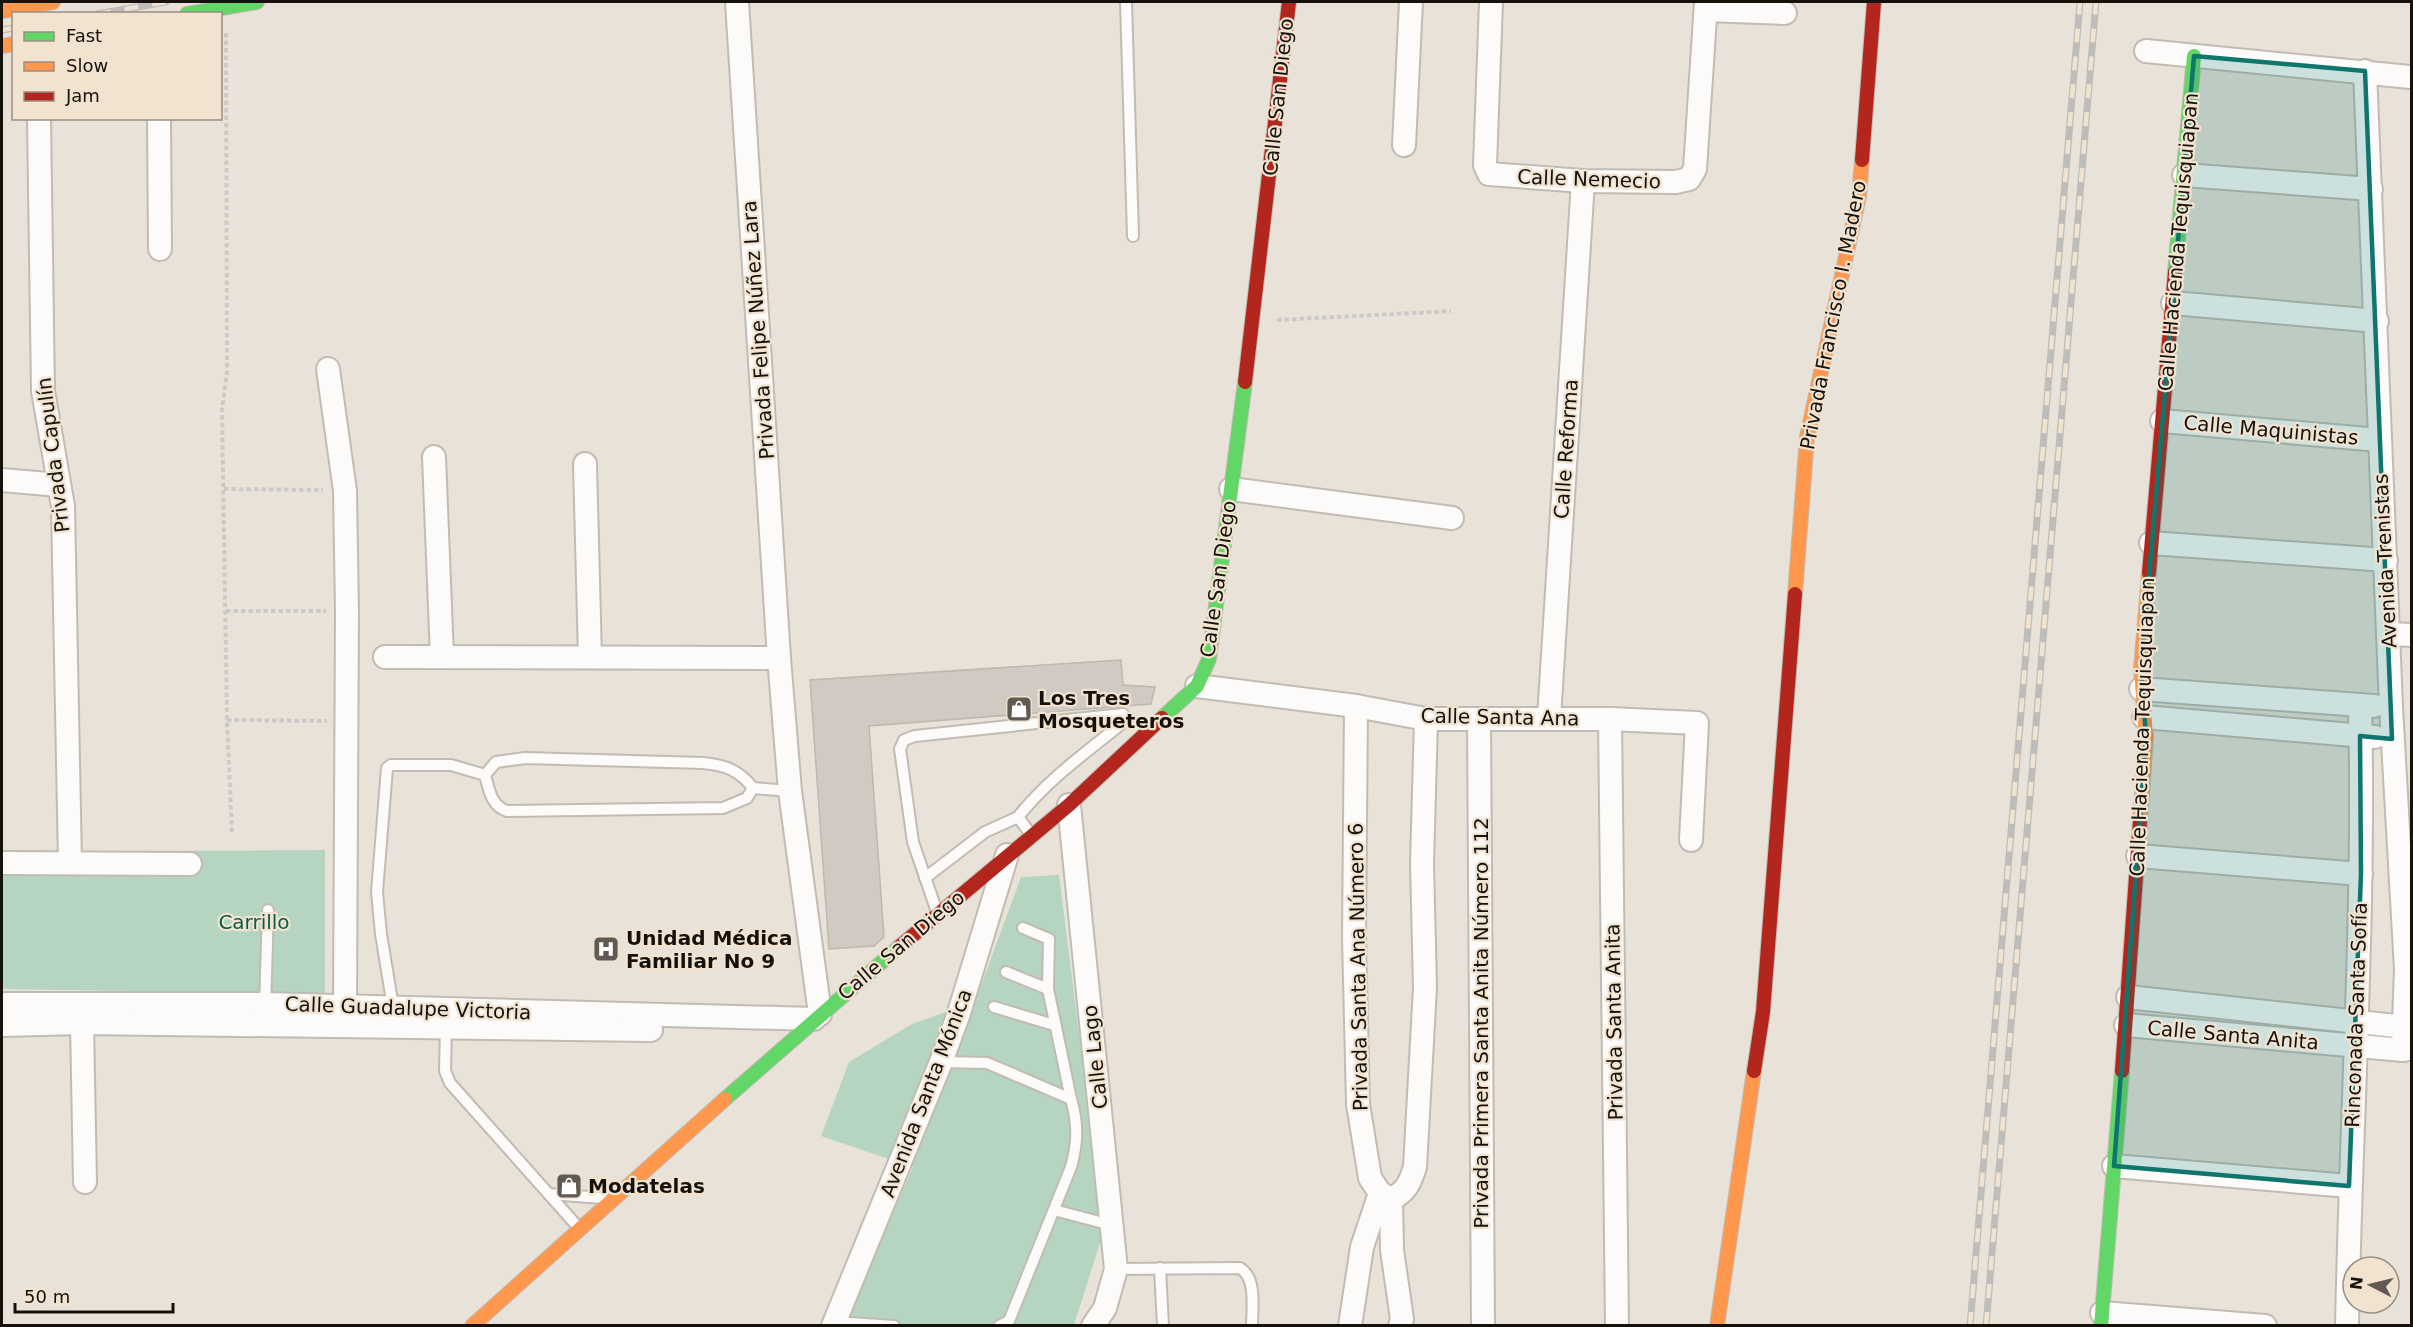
<svg xmlns="http://www.w3.org/2000/svg" width="2413" height="1327" viewBox="0 0 2413 1327" font-family="'DejaVu Sans',sans-serif">
	<style>
		.green { fill: #b5d5c0 }
		.building { fill: #d0cac2; stroke: #beb8b0; stroke-width: 1.5 }
		.lines { fill: none; stroke-linecap: round; stroke-linejoin: round }
		.lane-casing { stroke: #c1bbb3; stroke-width: 14 }
		.street-casing { stroke: #c1bbb3; stroke-width: 26 }
		.fast-casing { stroke: #c1bbb3; stroke-width: 16 }
		.slow-casing { stroke: #c1bbb3; stroke-width: 16 }
		.jam-casing { stroke: #c1bbb3; stroke-width: 16 }
		.path { stroke: #cccac8; stroke-width: 4; stroke-dasharray: 4.5 3; stroke-linecap: butt }
		.lane { stroke: #fcfbf9; stroke-width: 10 }
		.street { stroke: #fcfbf9; stroke-width: 22 }
		.fast { stroke: #63d668; stroke-width: 14 }
		.slow { stroke: #ff974d; stroke-width: 14 }
		.jam { stroke: #b3261e; stroke-width: 14 }
		.rail-casing { stroke: #bebdba; stroke-width: 7 }
		.rail { stroke: #f1e3d0; stroke-width: 4.5; stroke-dasharray: 14; stroke-linecap: butt }
		.marked { fill: #0f766e; fill-opacity: 0.2; stroke: #0f766e; stroke-width: 4.5; stroke-linejoin: round }
		.labels { text-anchor: middle; dominant-baseline: central; stroke-width: 4.5; stroke-linejoin: round; paint-order: stroke }
		.street-label { font-size: 20px; fill: #16110b; stroke: #f1e3d0 }
		.poi-label { font-size: 20px; font-weight: bold; fill: #16110b; stroke: #f1e3d0; text-anchor: start }
		.park-label { font-size: 20px; fill: #075e41; stroke: #f1e3d0 }
	</style>
	<rect width="100%" height="100%" fill="#e9e2d8"/>
	<g class="green">
		<path d="M325,850V994L2,989V852Z"/>
		<path d="M1059,875L1104,1230L1074,1325H843L913,1167L821,1136L849,1062L912,1024L946,1012L934,1044L957,1051L1021,877Z"/>
	</g>
	<path class="building" d="M1121,660L1123,685L1155,687L1151,704L869,726L884,937L874,946L829,949L810,680Z"/>
	<g class="lines">
		<defs>
			<g id="lane">
				<path d="M1126,2L1133,236"/>
				<path d="M753,788L747,798L723,808L507,811C491,806 489,789 485,775L496,762L525,758L703,763C725,765 739,770 753,788L790,791"/>
				<path d="M925,878L985,832L1018,817"/>
				<path d="M937,912L913,842L900,749L904,740L915,736L1123,714L1125,721C1088,751 1048,779 1018,817L1029,832"/>
				<path d="M1023,928L1049,939L1048,989L1071,1099"/>
				<path d="M1006,972L1048,989"/>
				<path d="M265,1007L268,910"/>
				<path d="M393,1007L381,934L377,892L387,768L391,765H451L485,775"/>
				<path d="M994,1007L1054,1025"/>
				<path d="M446,1027L445,1071L450,1083L578,1227"/>
				<path d="M941,1062L987,1063L1071,1099C1078,1123 1078,1142 1071,1167L1009,1321L999,1326"/>
				<path d="M549,1194L602,1198"/>
				<path d="M1054,1210L1111,1225"/>
				<path d="M1160,1268L1163,1326"/>
				<path d="M1116,1269L1240,1268C1257,1278 1252,1309 1252,1326"/>
				<path d="M835,1322L894,1326"/>
			</g>
			<g id="street">
				<path d="M737,2L779,658L790,791L820,1014"/>
				<path d="M1491,2L1485,165L1489,174L1583,181L1676,182L1689,179L1695,169L1706,2"/>
				<path d="M1706,10L1785,13"/>
				<path d="M2146,51L2410,77"/>
				<path d="M2365,71L2391,707L2406,969L2403,1050"/>
				<path d="M39,118L43,391L63,506L70,863"/>
				<path d="M159,118L160,249"/>
				<path d="M1404,145L1411,2"/>
				<path d="M2184,175L2371,189"/>
				<path d="M2173,303L2377,321"/>
				<path d="M328,369L345,491L347,611L345,1006"/>
				<path d="M2162,421L2379,440"/>
				<path d="M434,457L442,657"/>
				<path d="M585,464L590,657"/>
				<path d="M2,480L59,485"/>
				<path d="M1231,489L1452,518"/>
				<path d="M2151,543L2386,560"/>
				<path d="M2388,634L2412,635"/>
				<path d="M385,657L779,658"/>
				<path d="M1197,686L1356,706L1426,719H1610L1697,723L1691,840"/>
				<path d="M2141,689L2374,706"/>
				<path d="M1356,706L1354,938L1358,1104L1370,1178L1380,1193L1391,1199L1392,1250L1402,1319L1400,1326"/>
				<path d="M2144,717L2375,737"/>
				<path d="M1549,718L1583,181"/>
				<path d="M1610,719L1617,1326"/>
				<path d="M1479,720L1483,1326"/>
				<path d="M1069,805L1116,1269L1105,1308L1093,1326"/>
				<path d="M2138,856L2361,874"/>
				<path d="M2,863L190,864"/>
				<path d="M2128,997L2405,1027L2412,1030"/>
				<path d="M2,1004H265L814,1019"/>
				<path d="M82,1023L85,1182"/>
				<path d="M2,1025L82,1023L651,1030"/>
				<path d="M2126,1025L2403,1050L2412,1048"/>
				<path d="M2114,1166L2349,1186"/>
				<path d="M1391,1199C1406,1192 1410,1183 1415,1167L1425,987L1422,864L1426,719"/>
				<path d="M2102,1313L2265,1326"/>
				<path d="M833,1326L941,1062L958,1016L1007,855"/>
				<path d="M1350,1326L1362,1247L1380,1193"/>
				<path d="M2347,1326C2351,1118 2365,912 2360,705"/>
			</g>
			<g id="fast">
				<path d="M187,14L257,2"/>
				<path d="M2175,272L2194,56"/>
				<path d="M1162,718L1197,686L1209,659L1245,382"/>
				<path d="M725,1099L899,947"/>
				<path d="M2101,1326L2122,1071"/>
			</g>
			<g id="slow">
				<path d="M2,11L53,2"/>
				<path d="M2,46L14,44"/>
				<path d="M1795,594L1807,437L1859,196L1862,160"/>
				<path d="M2140,821L2146,737L2141,669L2149,573"/>
				<path d="M472,1326L725,1099"/>
				<path d="M1717,1326L1754,1071"/>
			</g>
			<g id="jam">
				<path d="M1862,160L1874,2"/>
				<path d="M1245,382L1289,2"/>
				<path d="M2149,573L2175,272"/>
				<path d="M899,947L1069,805L1162,718"/>
				<path d="M1754,1071L1763,1012L1795,594"/>
				<path d="M2122,1071L2140,821"/>
			</g>
		</defs>
		<use href="#lane" class="lane-casing"/>
		<use href="#street" class="street-casing"/>
		<use href="#fast" class="fast-casing"/>
		<use href="#slow" class="slow-casing"/>
		<use href="#jam" class="jam-casing"/>
		<g class="path">
			<path d="M226,33L227,372L222,409L227,720L232,833"/>
			<path d="M1277,320L1451,311"/>
			<path d="M224,489L323,490"/>
			<path d="M226,611H326"/>
			<path d="M227,720L327,721"/>
		</g>
		<use href="#lane" class="lane"/>
		<use href="#street" class="street"/>
		<use href="#fast" class="fast"/>
		<use href="#slow" class="slow"/>
		<use href="#jam" class="jam"/>
		<defs>
			<g id="rail">
				<path d="M97,14L166,2"/>
				<path d="M2,30L14,28"/>
				<path d="M1970,1326L2080,2"/>
				<path d="M1986,1326L2096,2"/>
			</g>
		</defs>
		<use href="#rail" class="rail-casing"/>
		<use href="#rail" class="rail"/>
	</g>
	<path class="marked" d="M2194,56L2365,71L2392,739L2360,736L2361,874L2349,1186L2114,1166L2146,737L2141,669Z"/>
	<defs>
		<symbol id="shop-square" viewBox="-11 -11 22 22"><rect x="-9" y="-9" width="18" height="18" rx="4" fill="#605a53" stroke="#f1e3d0"/><path d="M-5-2.5h2.3a2.7 3.5 0 0 1 5.4 0H5L5.5 6h-11ZM-1.5-2.5h3a1.5 2.3 0 0 0-3 0Z" fill="#fff"/></symbol>
		<symbol id="hospital-square" viewBox="-11 -11 22 22"><rect x="-9" y="-9" width="18" height="18" rx="4" fill="#605a53" stroke="#f1e3d0"/><path d="M-5-5h3v3.5h4V-5h3V5h-3V1.5h-4V5h-3Z" fill="#fff"/></symbol>
	</defs>
	<g fill-rule="evenodd">
		<use href="#shop-square" x="1004" y="694" width="30" height="30"/>
		<use href="#hospital-square" x="591" y="934" width="30" height="30"/>
		<use href="#shop-square" x="554" y="1171" width="30" height="30"/>
	</g>
	<g class="labels">
		<g class="street-label">
			<text transform="translate(1278 97) rotate(-84)">Calle San Diego</text>
			<text transform="translate(1589 179) rotate(2)">Calle Nemecio</text>
			<text transform="translate(2178 242) rotate(-85)">Calle Hacienda Tequisquiapan</text>
			<text transform="translate(1833 315) rotate(-79)">Privada Francisco I. Madero</text>
			<text transform="translate(758 330) rotate(-94)">Privada Felipe Núñez Lara</text>
			<text transform="translate(2271 430) rotate(5)">Calle Maquinistas</text>
			<text transform="translate(1566 449) rotate(-86)">Calle Reforma</text>
			<text transform="translate(53 455) rotate(-97)">Privada Capulín</text>
			<text transform="translate(2385 561) rotate(-93)">Avenida Trenistas</text>
			<text transform="translate(1218 579) rotate(-82)">Calle San Diego</text>
			<text transform="translate(1500 717) rotate(1)">Calle Santa Ana</text>
			<text transform="translate(2142 727) rotate(-88)">Calle Hacienda Tequisquiapan</text>
			<text transform="translate(901 945) rotate(-40)">Calle San Diego</text>
			<text transform="translate(1358 967) rotate(-91)">Privada Santa Ana Número 6</text>
			<text transform="translate(408 1008) rotate(2)">Calle Guadalupe Victoria</text>
			<text transform="translate(2356 1015) rotate(-88)">Rinconada Santa Sofía</text>
			<text transform="translate(1614 1022) rotate(-91)">Privada Santa Anita</text>
			<text transform="translate(1481 1023) rotate(-90)">Privada Primera Santa Anita Número 112</text>
			<text transform="translate(2233 1035) rotate(5)">Calle Santa Anita</text>
			<text transform="translate(1095 1057) rotate(-96)">Calle Lago</text>
			<text transform="translate(926 1093) rotate(-69)">Avenida Santa Mónica</text>
		</g>
		<g class="poi-label">
			<text x="1038" y="698">Los Tres<tspan x="1038" dy="23">Mosqueteros</tspan></text>
			<text x="626" y="938">Unidad Médica<tspan x="626" dy="23">Familiar No 9</tspan></text>
			<text x="588" y="1186">Modatelas</text>
		</g>
		<g class="park-label">
			<text x="254" y="922">Carrillo</text>
		</g>
	</g>
	<rect width="2413" height="1327" fill="none" stroke="#16110b" stroke-width="6"/>
	<rect x="12" y="12" width="210" height="108" fill="#f1e3d0" stroke="#998f81" stroke-width="1.5"/>
	<rect x="24" y="32" width="30" height="9" fill="#63d668" stroke="#998f81" stroke-width="1.5"/>
	<text x="66" y="42" font-size="18" fill="#16110b">Fast</text>
	<rect x="24" y="62" width="30" height="9" fill="#ff974d" stroke="#998f81" stroke-width="1.5"/>
	<text x="66" y="72" font-size="18" fill="#16110b">Slow</text>
	<rect x="24" y="92" width="30" height="9" fill="#b3261e" stroke="#998f81" stroke-width="1.5"/>
	<text x="66" y="102" font-size="18" fill="#16110b">Jam</text>
	<g transform="translate(2371 1285) rotate(277)"><circle r="28" fill="#f1e3d0" stroke="#998f81" stroke-width="1.5"/>
	<path d="M0-4.5L10 22L0 15L-10 22Z" fill="#605a53"/>
	<text y="-9" font-size="16" font-weight="bold" text-anchor="middle" fill="#16110b">N</text>
	</g>
	<path d="M15 1303v9h158v-9" fill="none" stroke="#16110b" stroke-width="3"/>
	<text x="24" y="1303" font-size="18" fill="#16110b" stroke="#f1e3d0" stroke-width="4.5" paint-order="stroke">50 m</text>
</svg>
